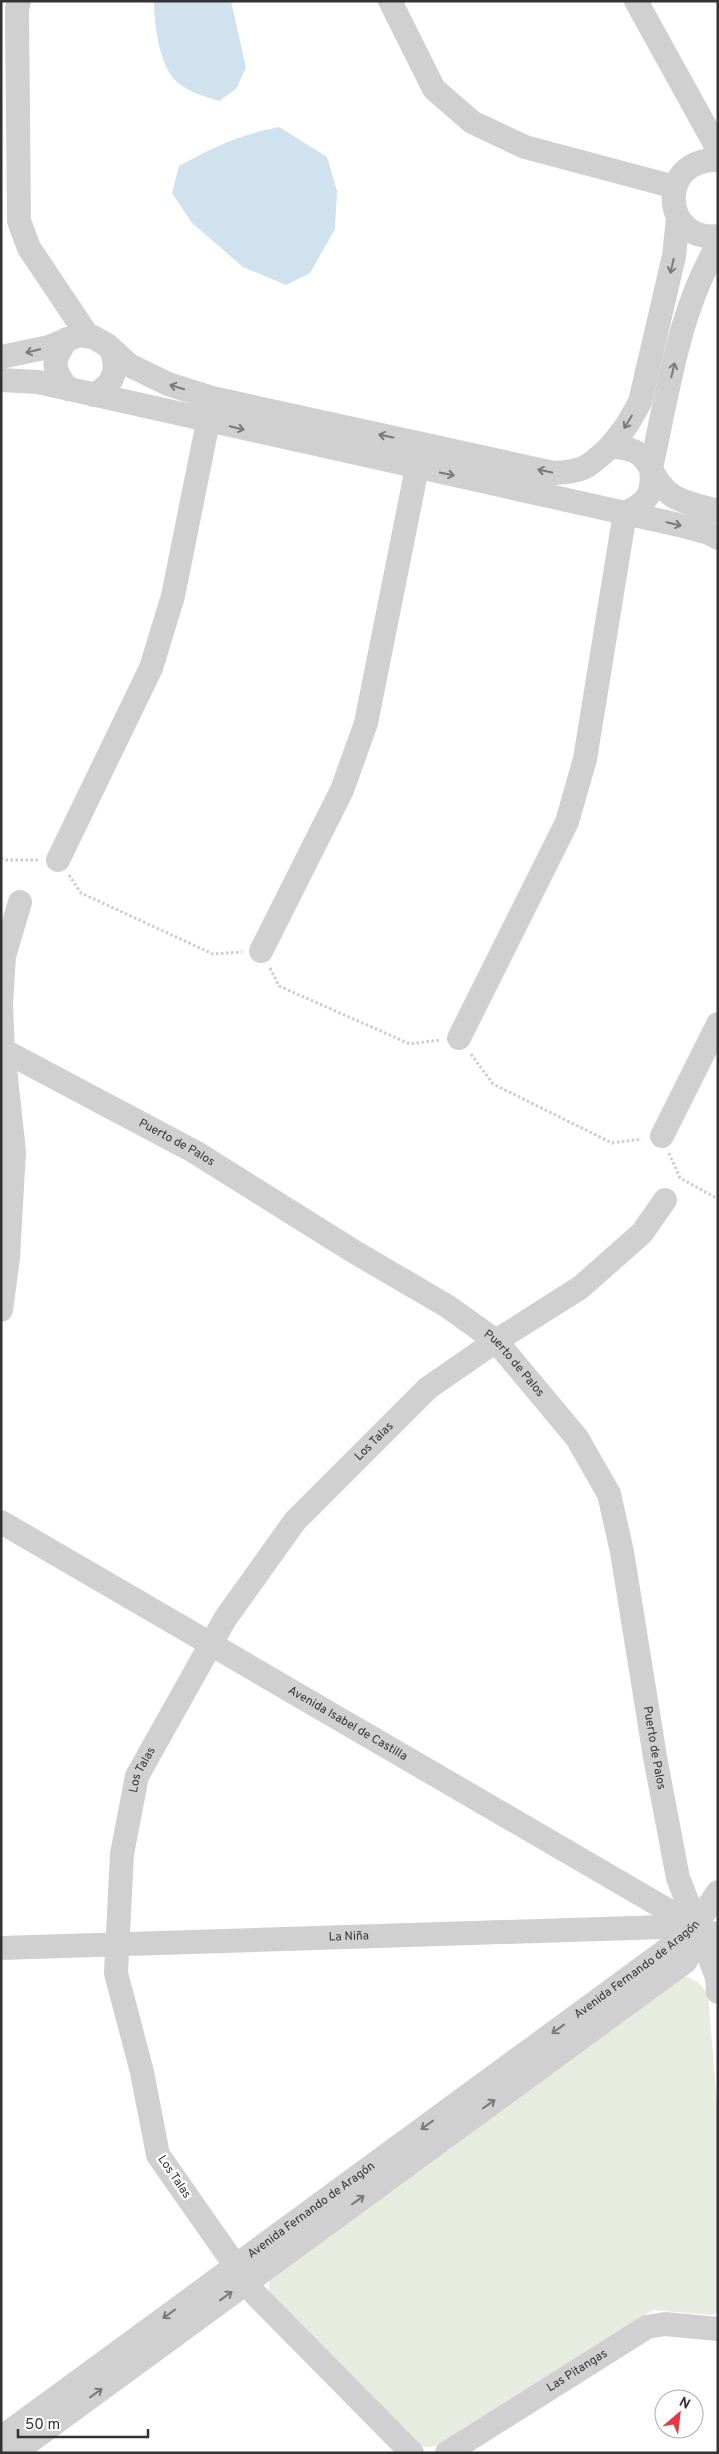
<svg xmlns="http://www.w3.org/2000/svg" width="719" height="2454" viewBox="0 0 719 2454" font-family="Overpass,sans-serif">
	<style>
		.green { fill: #e6ecdf }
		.water { fill: #cfe2ee }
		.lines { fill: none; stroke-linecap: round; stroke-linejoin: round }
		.path { stroke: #cdcdcd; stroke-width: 3; stroke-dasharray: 2.5 2.5; stroke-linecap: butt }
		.minor { stroke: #d0d0d0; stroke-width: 24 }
		.oneway { stroke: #7a7a7a }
		.labels { text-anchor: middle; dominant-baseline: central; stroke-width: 5; stroke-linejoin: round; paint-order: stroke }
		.street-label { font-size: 12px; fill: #333; stroke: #fff }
	</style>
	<rect width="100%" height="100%" fill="#fff"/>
	<path class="green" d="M681,1976C695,1978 700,1983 708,1994L718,2116V2313L711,2315L653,2310L437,2446L425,2447L411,2442L269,2292V2281L274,2272Z"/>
	<g class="water">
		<path d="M154,1H231L246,68L236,89L219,101C204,96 186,92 174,79C159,62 154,23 154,1Z"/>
		<path d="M279,127L327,157L337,191L335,229L310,273L286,285L243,267L192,223L172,193L179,166C215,146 239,135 279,127Z"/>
	</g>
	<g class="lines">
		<g class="path">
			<path d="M1,858L5,860H40"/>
			<path d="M69,875L81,893L213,954L242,952"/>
			<path d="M270,968L279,986L410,1044L440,1040"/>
			<path d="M471,1054L493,1084L612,1143L642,1139"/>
			<path d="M669,1153L680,1178L718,1199"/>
		</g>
		<g class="minor">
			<path d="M19,1L17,10L19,221L29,248L88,336"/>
			<path d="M390,1L434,89L472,122L525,147L675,187"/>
			<path d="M636,1L715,144L718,160"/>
			<path d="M718,160C656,158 662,243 718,236"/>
			<path d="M67,339C52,362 51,367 68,389"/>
			<path d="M1,357L49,347L79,335L93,337L107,345L129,365L168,384L212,398L554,473C584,472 588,467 610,447C658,447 643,476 673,496C686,504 704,507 718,511"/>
			<path d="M1,380L38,382L679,525L709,533L718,538"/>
			<path d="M94,395C114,384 120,369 110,348"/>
			<path d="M610,447L627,425L640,402L674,256L678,218"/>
			<path d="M58,860L151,668L173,596L211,407"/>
			<path d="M261,951L342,790L366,723L420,453"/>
			<path d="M459,1038L567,822L585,759L625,513C648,502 654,494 651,468C668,393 678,312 718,245"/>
			<path id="s1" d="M1,1049L195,1152L353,1251L447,1306L496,1341L577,1438L609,1494L622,1552L655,1757L678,1878L717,1977L718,1992"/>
			<path d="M662,1136L718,1024"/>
			<path d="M1,1310L8,1258L14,1151L3,1051L1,1004L4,956L20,902"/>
			<path id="s2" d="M1,1522L700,1929"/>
			<path id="s3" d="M1,1948L695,1926L718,1936"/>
			<path id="s4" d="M1,2438L661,1954L695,1926L718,1892"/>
			<path d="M14,2453L686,1961L695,1926"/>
			<path id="s5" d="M412,2453L256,2295L158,2155L142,2072L116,1973L122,1854L137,1776L225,1619L295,1521L428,1388L496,1341L581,1287L642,1233L665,1200"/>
			<path id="s6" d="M447,2453L647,2327L665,2324L718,2329"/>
		</g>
	</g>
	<defs><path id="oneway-shaft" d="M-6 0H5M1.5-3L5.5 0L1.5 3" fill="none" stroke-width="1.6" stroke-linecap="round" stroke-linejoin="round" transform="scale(1.25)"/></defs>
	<g class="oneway">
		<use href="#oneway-shaft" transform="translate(672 266) rotate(103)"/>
		<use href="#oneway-shaft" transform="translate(33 351) rotate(166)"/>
		<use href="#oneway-shaft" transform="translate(673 370) rotate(-77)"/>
		<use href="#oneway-shaft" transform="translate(177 387) rotate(-163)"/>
		<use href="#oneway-shaft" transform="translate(628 422) rotate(121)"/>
		<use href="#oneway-shaft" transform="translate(237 428) rotate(13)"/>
		<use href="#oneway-shaft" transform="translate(386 436) rotate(-168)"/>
		<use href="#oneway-shaft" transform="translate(545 471) rotate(-168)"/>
		<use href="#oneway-shaft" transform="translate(447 474) rotate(12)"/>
		<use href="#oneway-shaft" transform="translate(674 524) rotate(13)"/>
		<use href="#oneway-shaft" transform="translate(558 2029) rotate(144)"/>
		<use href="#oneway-shaft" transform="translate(489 2104) rotate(-36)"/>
		<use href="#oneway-shaft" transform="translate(427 2125) rotate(144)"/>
		<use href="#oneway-shaft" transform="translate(358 2200) rotate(-36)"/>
		<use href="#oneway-shaft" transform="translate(226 2296) rotate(-36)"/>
		<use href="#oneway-shaft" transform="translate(169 2314) rotate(144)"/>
		<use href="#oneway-shaft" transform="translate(96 2393) rotate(-36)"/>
	</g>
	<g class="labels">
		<g class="street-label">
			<text stroke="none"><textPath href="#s1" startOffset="199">Puerto de Palos</textPath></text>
			<text stroke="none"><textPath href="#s1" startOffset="604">Puerto de Palos</textPath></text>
			<text stroke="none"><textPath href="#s5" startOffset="1191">Los Talas</textPath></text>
			<text stroke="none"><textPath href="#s2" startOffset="401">Avenida Isabel de Castilla</textPath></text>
			<text stroke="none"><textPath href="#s1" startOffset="1024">Puerto de Palos</textPath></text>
			<text stroke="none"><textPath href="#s5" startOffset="786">Los Talas</textPath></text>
			<text stroke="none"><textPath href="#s3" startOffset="348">La Niña</textPath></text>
			<text stroke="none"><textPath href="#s4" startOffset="790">Avenida Fernando de Aragón</textPath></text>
			<text transform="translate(174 2177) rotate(56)">Los Talas</text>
			<text stroke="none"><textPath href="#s4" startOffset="385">Avenida Fernando de Aragón</textPath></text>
			<text stroke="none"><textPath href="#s6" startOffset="154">Las Pitangas</textPath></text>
		</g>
	</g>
	<rect width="719" height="2454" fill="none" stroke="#333333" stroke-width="5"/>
	<g transform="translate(679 2414) rotate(28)"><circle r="24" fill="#ffffff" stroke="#adadad"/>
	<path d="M0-4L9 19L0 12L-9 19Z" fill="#e63946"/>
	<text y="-8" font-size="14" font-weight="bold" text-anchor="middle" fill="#333333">N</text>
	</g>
	<path d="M18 2429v8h130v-8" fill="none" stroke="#333333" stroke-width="2.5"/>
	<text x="25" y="2429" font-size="15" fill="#333333" stroke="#ffffff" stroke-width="4" paint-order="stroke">50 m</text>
</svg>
